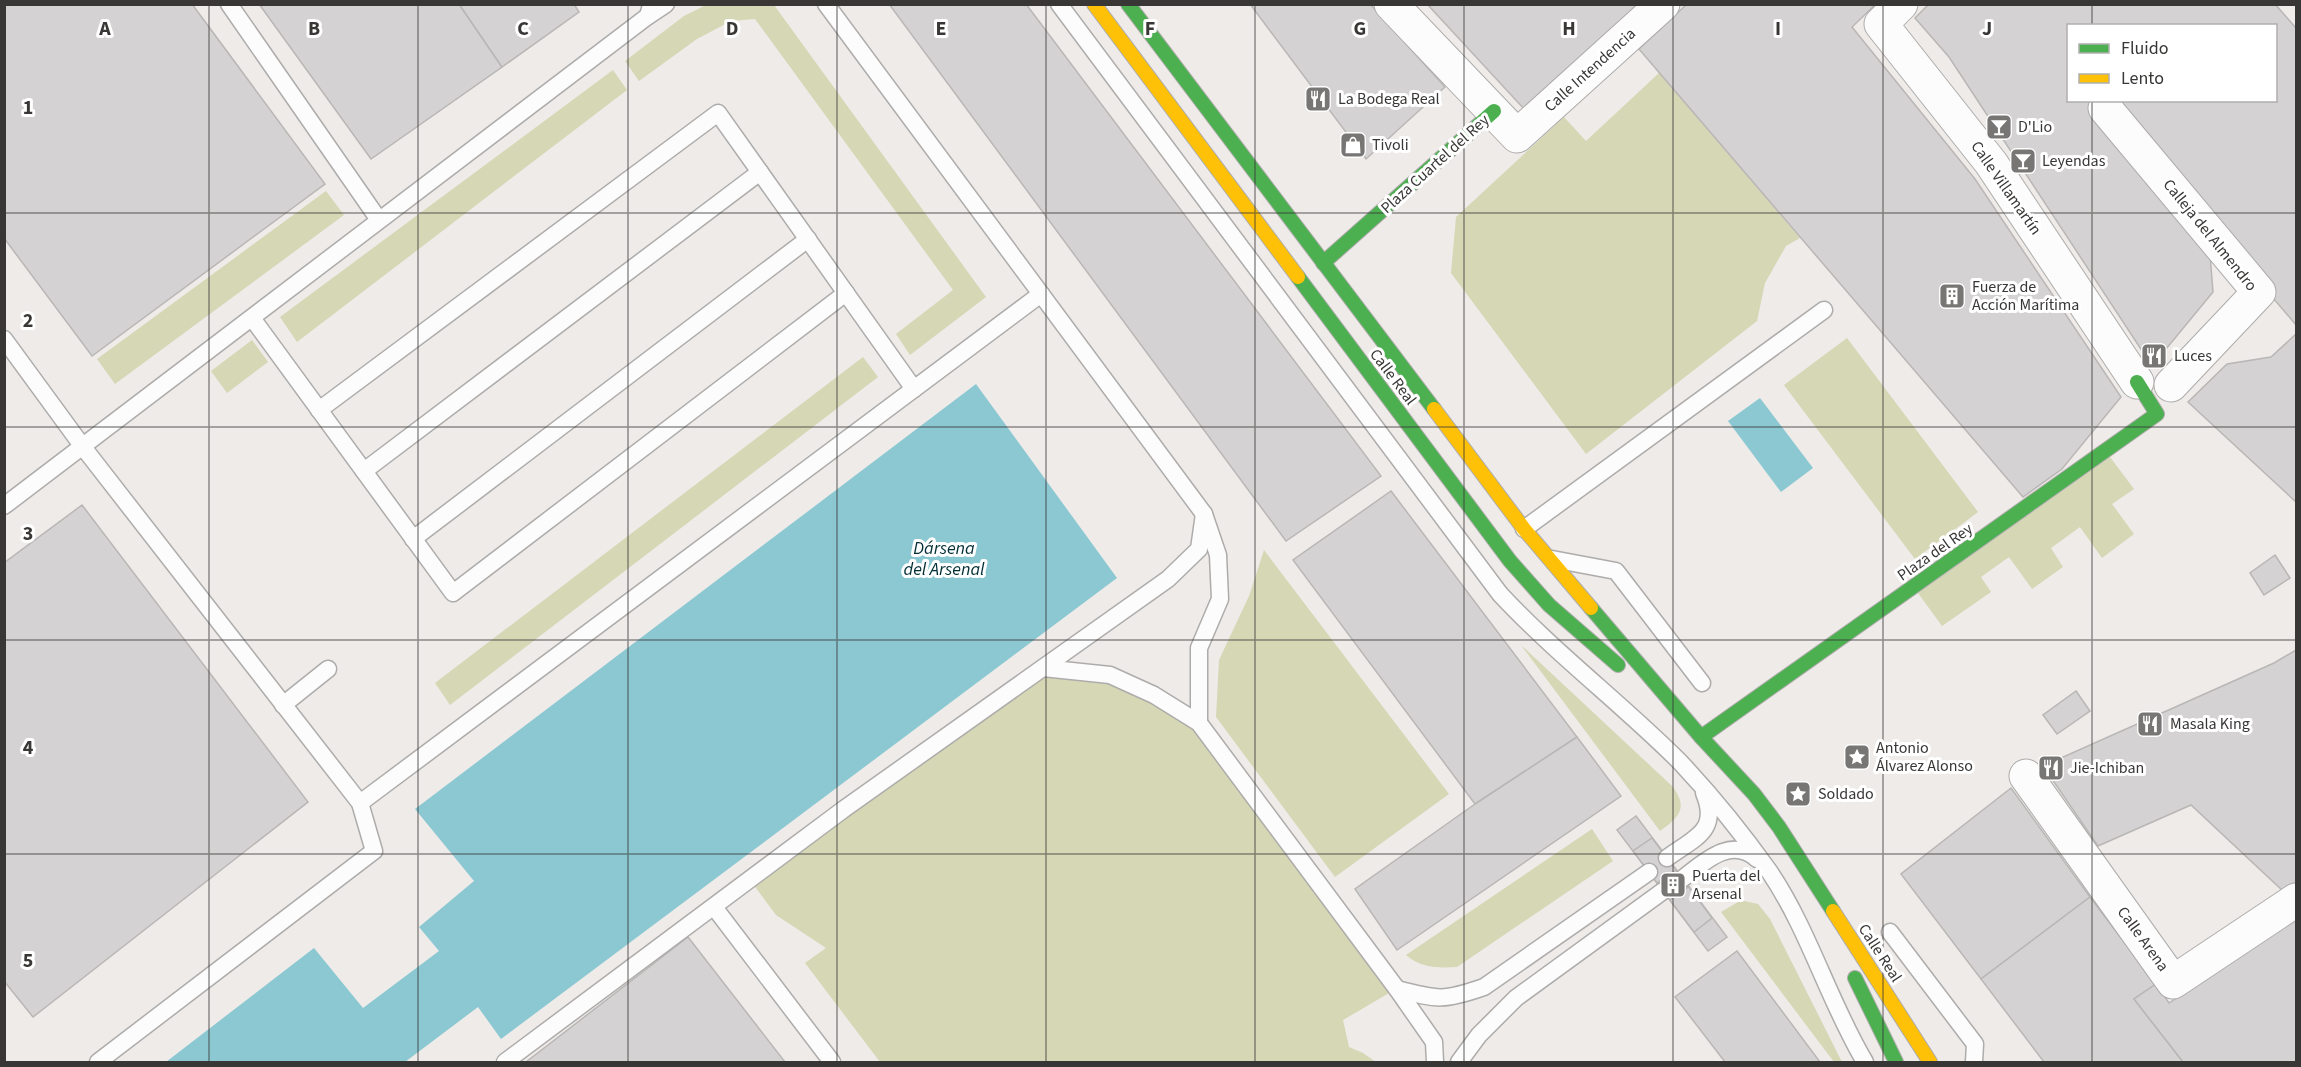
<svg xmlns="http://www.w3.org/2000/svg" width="2301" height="1067" viewBox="0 0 2301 1067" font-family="'Source Sans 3',sans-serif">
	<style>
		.green { fill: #d6d7b4 }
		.water { fill: #8bc8d2 }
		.building { fill: #d4d2d2; stroke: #b9b7b6; stroke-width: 1.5; fill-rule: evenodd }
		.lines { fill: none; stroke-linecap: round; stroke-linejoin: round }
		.lane-casing { stroke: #aeacab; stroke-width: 19 }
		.street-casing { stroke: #aeacab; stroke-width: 35 }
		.fast-casing { stroke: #aeacab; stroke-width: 16 }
		.slow-casing { stroke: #aeacab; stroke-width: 16 }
		.lane { stroke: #fcfcfc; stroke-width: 16 }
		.street { stroke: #fcfcfc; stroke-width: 33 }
		.fast { stroke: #4caf50; stroke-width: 14 }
		.slow { stroke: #ffc107; stroke-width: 14 }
		.grid { fill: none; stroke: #393736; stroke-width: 1.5; stroke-opacity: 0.55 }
		.labels { text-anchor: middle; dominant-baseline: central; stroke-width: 6; stroke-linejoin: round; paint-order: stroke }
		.street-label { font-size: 16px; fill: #393736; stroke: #fff }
		.poi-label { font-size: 16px; fill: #393736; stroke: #fff; text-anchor: start }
		.water-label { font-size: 18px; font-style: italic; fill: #022f36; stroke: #fff }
		.grid-label { font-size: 20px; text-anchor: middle; font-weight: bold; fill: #393736; stroke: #fff; stroke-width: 6; stroke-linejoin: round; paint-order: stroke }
	</style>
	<rect width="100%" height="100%" fill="#eeebe9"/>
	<g class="green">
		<path d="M706,5H774L986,297L910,355L896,334L953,290L755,19L731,21L697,39L639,81L625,61L684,16Z"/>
		<path d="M613,70L627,90L297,342L280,317Z"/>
		<path d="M1659,73L1800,238L1786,246L1765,283L1757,321L1586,454L1451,273L1456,217L1564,117L1586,141Z"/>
		<path d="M326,191L344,215L115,384L97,359Z"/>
		<path d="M1847,338L1978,512L1915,559L1784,385Z"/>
		<path d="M252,340L268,362L227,393L211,371Z"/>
		<path d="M863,357L878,377L450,705L435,683Z"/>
		<path d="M2110,457L2134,489L2112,504L2134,534L2102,558L2080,527L2051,548L2063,567L2032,589L2009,557L1981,577L1991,592L1942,626L1918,593Z"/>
		<path d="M1264,550L1449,794L1335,877L1216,717L1219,660L1249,596Z"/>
		<path d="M1521,645L1672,786C1689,808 1679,817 1660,831Z"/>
		<path d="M1043,668L1110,675L1199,723L1396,989L1343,1020L1349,1047L1363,1053L1376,1062H880L805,963L826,948L776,915L750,880Z"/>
		<path d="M1592,829L1613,861L1457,967C1438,968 1421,968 1406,955Z"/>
		<path d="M1744,901L1758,904L1770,919L1842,1062H1834L1721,912L1738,902Z"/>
	</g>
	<g class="water">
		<path d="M976,384L1117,578L501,1039L478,1007L405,1062H166L314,948L363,1008L439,951L419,927L474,881L415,809Z"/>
		<path d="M1760,398L1813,468L1781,492L1728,421Z"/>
	</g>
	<g class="building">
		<path d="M4,4H192L325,184L92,356L4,238Z"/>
		<path d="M259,4H459L502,67L371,159Z"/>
		<path d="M459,4H574L579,12L502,67Z"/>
		<path d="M889,4H1026L1381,476L1286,541Z"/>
		<path d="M1250,4H1370L1445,87L1366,159Z"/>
		<path d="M1427,4H1644L1525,110Z"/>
		<path d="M1687,4H1876L1852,27L1975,179L2121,397L2062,469L2023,497L1639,49Z"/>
		<path d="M1929,4H2275L2296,28V325L2106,101L2209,242L2213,292L2152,366L1949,57L1915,18ZM2068,26H2276V100H2068Z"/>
		<path d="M2296,334V502L2188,402L2227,364L2271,357Z"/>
		<path d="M1391,491L1577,737L1475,804L1293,560Z"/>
		<path d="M82,505L308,802L33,1017L4,981V563Z"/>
		<path d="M2275,555L2290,578L2264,595L2250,573Z"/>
		<path d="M2296,650V882L2283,891L2191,805L2098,846L2043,766L2274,663Z"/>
		<path d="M2076,691L2090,711L2057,734L2043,715Z"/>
		<path d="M1577,737L1621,796L1397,950L1355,889L1475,804Z"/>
		<path d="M2011,788L2090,897L1981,979L1901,874Z"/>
		<path d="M1636,816L1727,937L1708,951L1617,830Z"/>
		<path d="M1652,838L1712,918L1694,932L1633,851Z"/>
		<path d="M1676,870L1688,887L1670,900L1657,883Z"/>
		<path d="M2090,897L2156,984L2134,999L2183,1062H2044L1981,979Z"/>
		<path d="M2296,917V1062H2183L2134,999L2156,984L2169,1003Z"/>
		<path d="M688,937L785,1062H526Z"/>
		<path d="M1737,951L1820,1062H1725L1675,997Z"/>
	</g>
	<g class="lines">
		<defs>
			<g id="lane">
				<path d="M229,4L379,220"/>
				<path d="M826,4L1204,514L1218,555L1220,599L1199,648V723"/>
				<path d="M1059,4L1500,594C1556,654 1622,704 1680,762C1712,796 1742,833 1769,871C1809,930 1829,1002 1865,1062"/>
				<path d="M651,5L648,16L666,4"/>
				<path d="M252,318L453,593L846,293"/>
				<path d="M4,339L83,447L360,803L374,851L98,1062"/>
				<path d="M319,410L718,113L914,389"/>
				<path d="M364,471L760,172"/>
				<path d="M4,506L648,16"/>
				<path d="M1524,529L1824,310"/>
				<path d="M413,539L808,239"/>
				<path d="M1552,559L1616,571L1702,683"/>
				<path d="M1043,668L1110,675L1154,695L1199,723L1397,989L1434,1042L1435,1062"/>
				<path d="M283,705L328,669"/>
				<path d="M360,803L1041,294"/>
				<path d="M1667,858C1694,838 1720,831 1704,793"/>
				<path d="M1682,879C1703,863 1731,835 1757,859"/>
				<path d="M714,907L832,1062"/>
				<path d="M1890,932L1975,1044L1974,1062"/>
				<path d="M1397,989C1438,1000 1444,1001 1484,987L1649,872"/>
				<path d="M505,1062L844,809L1168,579L1199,549L1204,514"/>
				<path d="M1459,1062L1479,1035L1516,998L1663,891"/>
			</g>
			<g id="street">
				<path d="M1391,4L1517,136L1663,4"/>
				<path d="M1901,4L1881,24L1991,163L2137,382"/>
				<path d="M2105,108L2259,292L2171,385"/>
				<path d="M2026,776L2173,982L2296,900"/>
			</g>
			<g id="fast">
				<path d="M1128,4L1434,409"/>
				<path d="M1323,263L1494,111"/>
				<path d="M1298,277L1510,561L1549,605L1618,665"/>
				<path d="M1591,608L1701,737L1754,794L1779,827L1833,911"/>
				<path d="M1701,737L2157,414L2137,382"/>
				<path d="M1855,978L1896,1062"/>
			</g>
			<g id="slow">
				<path d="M1094,4L1298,277"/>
				<path d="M1434,409L1524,529L1591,608"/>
				<path d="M1833,911L1930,1062"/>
			</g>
		</defs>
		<use href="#lane" class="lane-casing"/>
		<use href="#street" class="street-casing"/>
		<use href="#fast" class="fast-casing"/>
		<use href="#slow" class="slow-casing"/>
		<use href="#lane" class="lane"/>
		<use href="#street" class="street"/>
		<use href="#fast" class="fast"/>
		<use href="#slow" class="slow"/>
	</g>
	<path class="grid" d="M209,4V1062M418,4V1062M628,4V1062M837,4V1062M1046,4V1062M1255,4V1062M1464,4V1062M1673,4V1062M1883,4V1062M2092,4V26M2092,100V1062M4,213H2296M4,427H2296M4,640H2296M4,854H2296"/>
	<defs>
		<symbol id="restaurant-square" viewBox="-11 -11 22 22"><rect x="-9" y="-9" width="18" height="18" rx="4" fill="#787675" stroke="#fff"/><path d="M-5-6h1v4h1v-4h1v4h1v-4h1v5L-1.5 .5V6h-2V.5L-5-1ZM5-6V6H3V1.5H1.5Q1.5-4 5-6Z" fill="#fff"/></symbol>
		<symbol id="bar-square" viewBox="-11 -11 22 22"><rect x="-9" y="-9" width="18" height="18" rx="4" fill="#787675" stroke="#fff"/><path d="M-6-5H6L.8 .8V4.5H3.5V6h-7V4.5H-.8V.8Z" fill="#fff"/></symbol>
		<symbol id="shop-square" viewBox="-11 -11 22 22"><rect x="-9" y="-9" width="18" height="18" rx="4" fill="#787675" stroke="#fff"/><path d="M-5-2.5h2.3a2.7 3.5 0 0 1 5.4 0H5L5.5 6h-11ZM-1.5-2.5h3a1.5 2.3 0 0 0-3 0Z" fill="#fff"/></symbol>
		<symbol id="building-square" viewBox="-11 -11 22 22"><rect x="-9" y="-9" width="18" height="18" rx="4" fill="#787675" stroke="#fff"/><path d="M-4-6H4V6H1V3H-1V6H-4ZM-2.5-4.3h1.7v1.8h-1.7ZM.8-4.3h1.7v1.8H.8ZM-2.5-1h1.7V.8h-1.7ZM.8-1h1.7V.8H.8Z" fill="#fff"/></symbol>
		<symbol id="sight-square" viewBox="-11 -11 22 22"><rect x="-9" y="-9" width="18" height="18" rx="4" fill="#787675" stroke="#fff"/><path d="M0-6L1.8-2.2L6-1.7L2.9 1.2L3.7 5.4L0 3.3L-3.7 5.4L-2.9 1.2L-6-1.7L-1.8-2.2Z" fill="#fff"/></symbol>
	</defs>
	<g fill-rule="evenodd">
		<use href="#restaurant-square" x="1303" y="84" width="30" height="30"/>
		<use href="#bar-square" x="1984" y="112" width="30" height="30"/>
		<use href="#shop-square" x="1338" y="130" width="30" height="30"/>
		<use href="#bar-square" x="2008" y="146" width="30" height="30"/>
		<use href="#building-square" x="1937" y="281" width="30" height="30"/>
		<use href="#restaurant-square" x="2139" y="341" width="30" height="30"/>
		<use href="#restaurant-square" x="2135" y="709" width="30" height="30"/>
		<use href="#sight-square" x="1842" y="742" width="30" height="30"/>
		<use href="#restaurant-square" x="2036" y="753" width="30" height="30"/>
		<use href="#sight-square" x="1783" y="779" width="30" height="30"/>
		<use href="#building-square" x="1658" y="870" width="30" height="30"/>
	</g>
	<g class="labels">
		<g class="street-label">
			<text transform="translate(1590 70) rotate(-42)">Calle Intendencia</text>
			<text transform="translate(1435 164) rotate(-42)">Plaza Cuartel del Rey</text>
			<text transform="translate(2006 188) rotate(55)">Calle Villamartín</text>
			<text transform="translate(2210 235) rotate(51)">Calleja del Almendro</text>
			<text transform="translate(1393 377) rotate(53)">Calle Real</text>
			<text transform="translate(1935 552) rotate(-35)">Plaza del Rey</text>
			<text transform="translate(2143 939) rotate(54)">Calle Arena</text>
			<text transform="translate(1880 953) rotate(57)">Calle Real</text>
		</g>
		<g class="poi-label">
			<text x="1338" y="99">La Bodega Real</text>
			<text x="2018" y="127">D'Lio</text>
			<text x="1372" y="145">Tivoli</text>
			<text x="2042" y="161">Leyendas</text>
			<text x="1972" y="287">Fuerza de<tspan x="1972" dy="18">Acción Marítima</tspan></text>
			<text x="2174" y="356">Luces</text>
			<text x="2170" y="724">Masala King</text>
			<text x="1876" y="748">Antonio<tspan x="1876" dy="18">Álvarez Alonso</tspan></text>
			<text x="2070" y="768">Jie-Ichiban</text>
			<text x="1818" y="794">Soldado</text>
			<text x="1692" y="876">Puerta del<tspan x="1692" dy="18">Arsenal</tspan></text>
		</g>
		<g class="water-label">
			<text x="944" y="548">Dársena<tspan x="944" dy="21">del Arsenal</tspan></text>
		</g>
	</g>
	<g class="grid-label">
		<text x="105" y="35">A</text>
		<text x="314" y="35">B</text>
		<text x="523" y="35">C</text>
		<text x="732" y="35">D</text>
		<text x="941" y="35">E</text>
		<text x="1150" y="35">F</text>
		<text x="1360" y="35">G</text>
		<text x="1569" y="35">H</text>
		<text x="1778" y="35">I</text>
		<text x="1987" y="35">J</text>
		<text x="28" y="114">1</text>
		<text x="28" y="327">2</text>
		<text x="28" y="540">3</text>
		<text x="28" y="754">4</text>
		<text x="28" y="967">5</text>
	</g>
	<rect width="2301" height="1067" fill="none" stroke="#393736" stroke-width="12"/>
	<rect x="2067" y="24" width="210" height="78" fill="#ffffff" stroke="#b0afaf" stroke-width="1.5"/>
	<rect x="2079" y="44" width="30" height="9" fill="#4caf50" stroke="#b0afaf" stroke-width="1.5"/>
	<text x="2121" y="54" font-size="18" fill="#393736">Fluido</text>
	<rect x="2079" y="74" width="30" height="9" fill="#ffc107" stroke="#b0afaf" stroke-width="1.5"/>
	<text x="2121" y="84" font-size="18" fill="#393736">Lento</text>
</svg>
